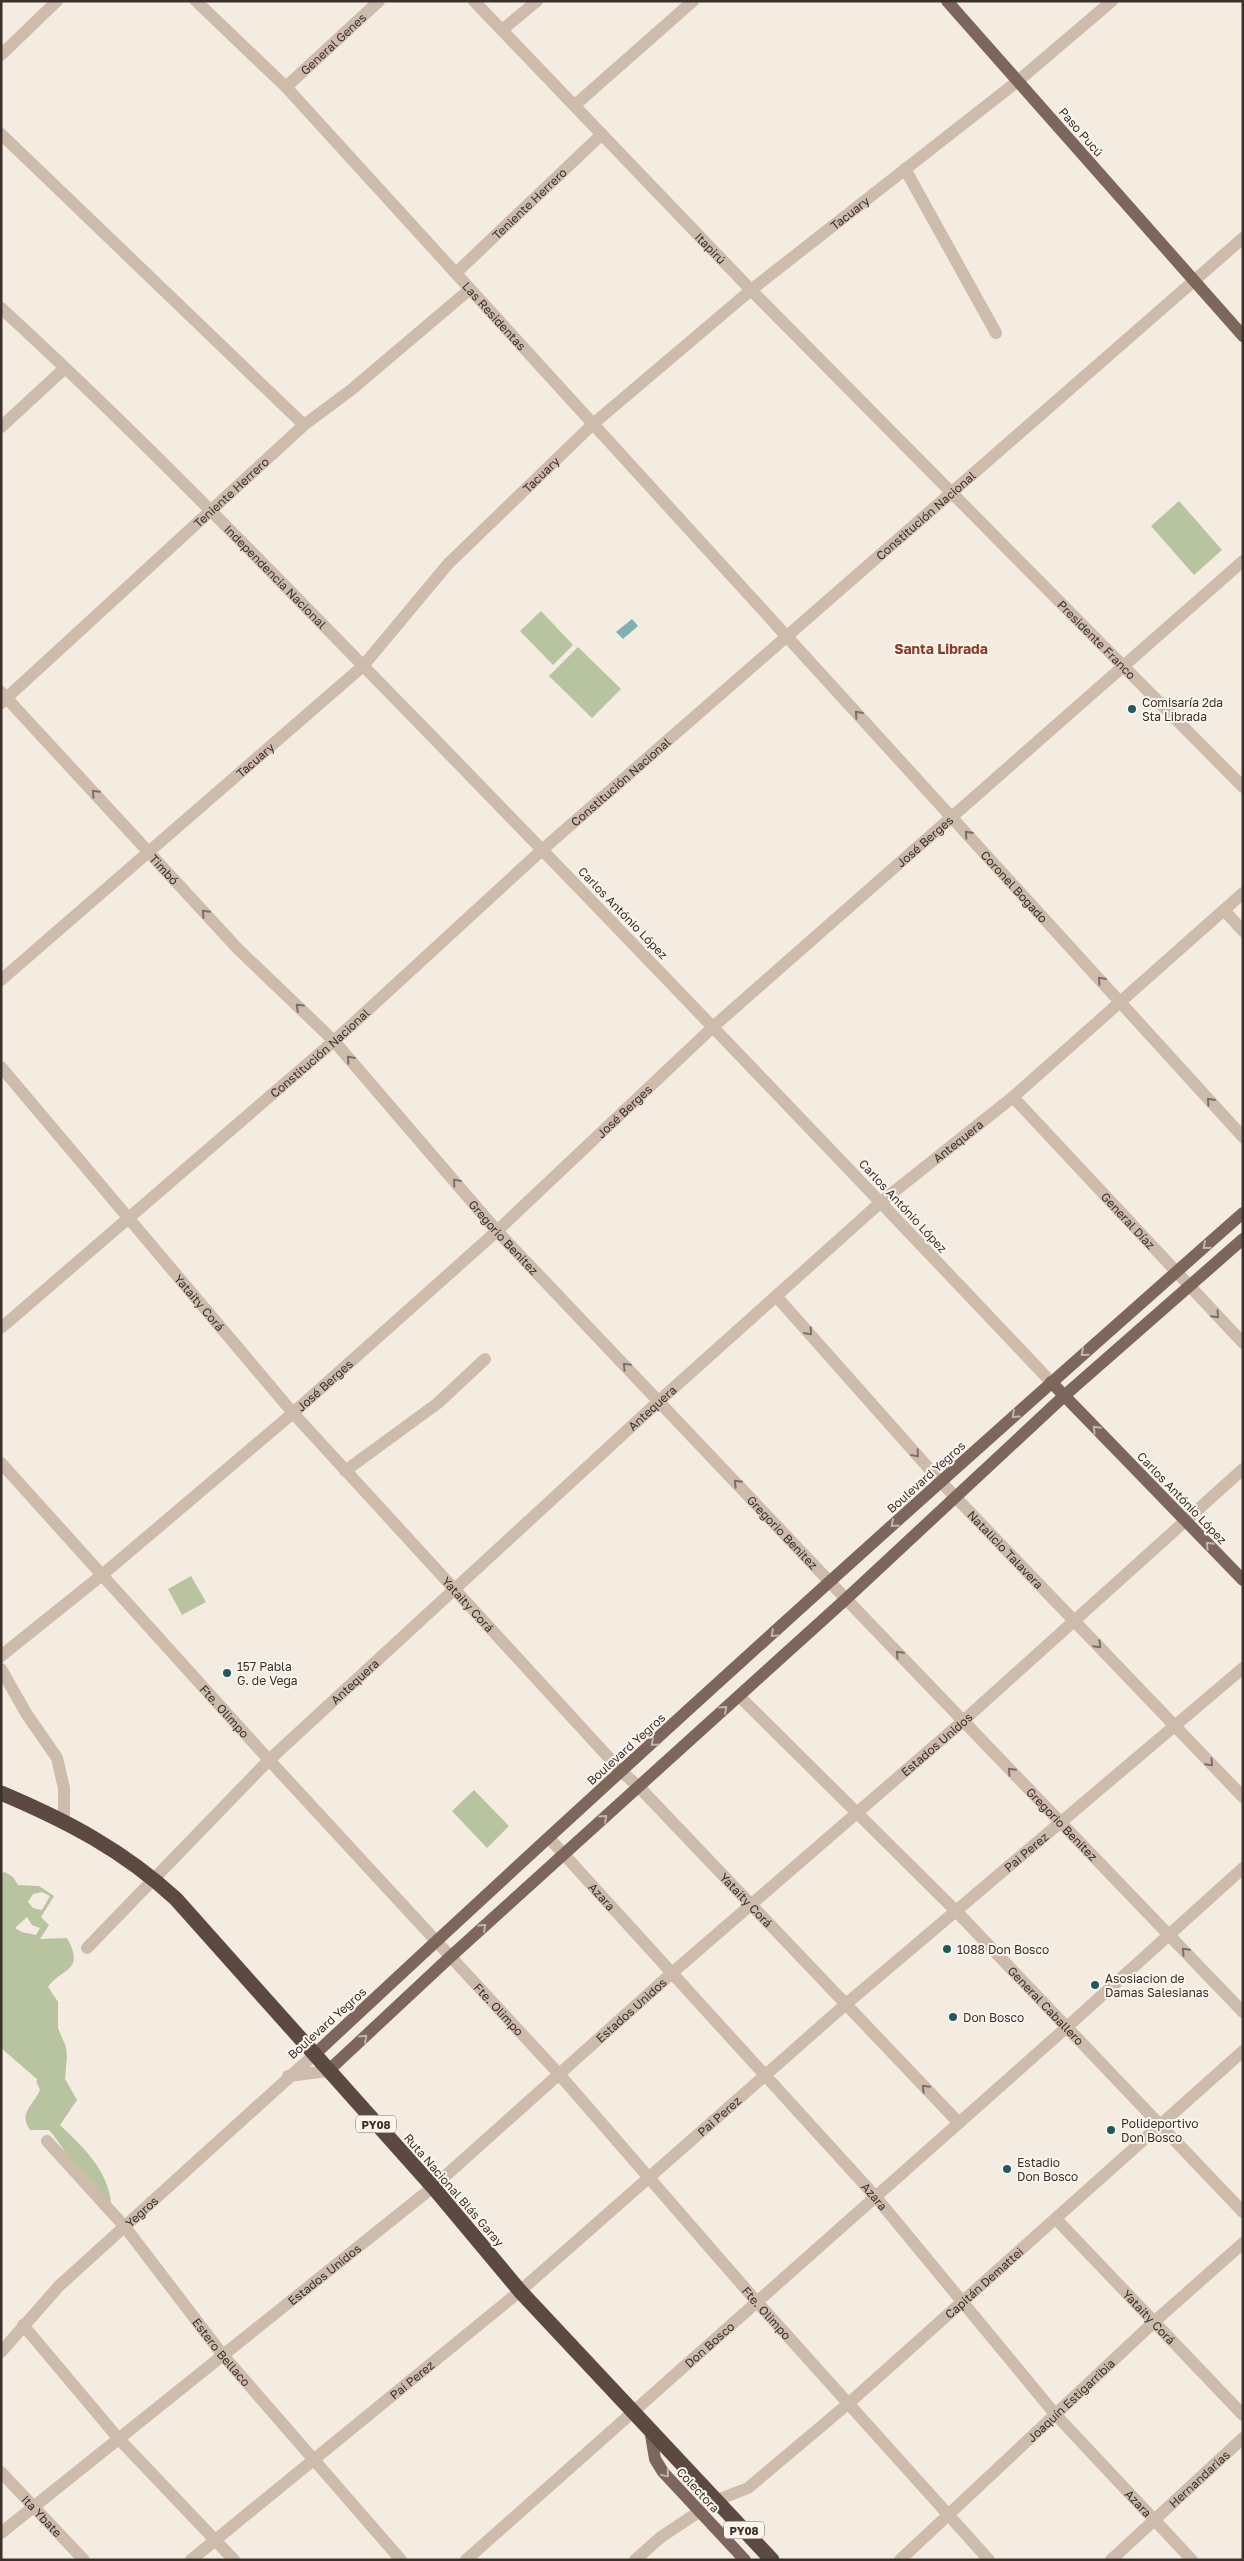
<svg xmlns="http://www.w3.org/2000/svg" width="1244" height="2561" viewBox="0 0 1244 2561" font-family="'Golos Text',sans-serif">
	<style>
		.green { fill: #b8c4a0; fill-rule: evenodd }
		.water { fill: #7fb0b2 }
		.lines { fill: none; stroke-linecap: round; stroke-linejoin: round }
		.minor { stroke: #cdbbac; stroke-width: 12 }
		.major { stroke: #7d675c; stroke-width: 12 }
		.highway { stroke: #5c4a42; stroke-width: 15 }
		.oneway { stroke: #7d6f65 }
		.oneway2 { stroke: #c2b5ac }
		.poi-dot { fill: #1f5a5e; stroke: #fbf5ee; stroke-width: 2 }
		.labels { text-anchor: middle; dominant-baseline: central; stroke-width: 4; stroke-linejoin: round; paint-order: stroke }
		.shield { fill: #fbf5ee; stroke: #756b66; stroke-width: 1 }
		.shield-label { font-size: 11px; font-weight: bold; fill: #3b302b }
		.street-label { font-size: 12px; fill: #3b302b; stroke: #fbf5ee }
		.poi-label { font-size: 12px; fill: #3b302b; stroke: #fbf5ee; text-anchor: start }
		.neighbourhood-label { font-size: 14px; font-weight: bold; fill: #8c3b22; stroke: #fbf5ee }
	</style>
	<rect width="100%" height="100%" fill="#f4ebe1"/>
	<g class="green">
		<path d="M1179,501L1222,550L1194,575L1151,526Z"/>
		<path d="M541,611L573,645L553,665L520,631Z"/>
		<path d="M578,647L621,689L592,718L549,676Z"/>
		<path d="M191,1576L206,1602L182,1615L168,1589Z"/>
		<path d="M474,1790L509,1826L487,1848L452,1811Z"/>
		<path d="M5,1872L13,1877L18,1885L39,1886L54,1896L41,1917L49,1925L40,1939L67,1938C86,1972 61,1968 48,1987L58,2002V2028L66,2047L67,2057L65,2079L77,2100L60,2125C83,2147 107,2169 111,2202C87,2194 67,2150 49,2130H30C18,2113 33,2106 40,2090L36,2081L38,2080L1,2048V1873ZM42,1892L50,1896L42,1910L33,1908L28,1902L33,1894ZM27,1917L32,1925L40,1928L36,1935L22,1932L15,1928Z"/>
	</g>
	<path class="water" d="M632,619L638,626L623,639L616,632Z"/>
	<g class="lines">
		<g class="minor">
			<path id="s1" d="M196,1L286,87L1243,1137"/>
			<path id="s2" d="M474,1L751,290L1243,787"/>
			<path d="M502,30L537,1"/>
			<path d="M1,55L57,1"/>
			<path id="s3" d="M286,87L379,1"/>
			<path d="M575,105L693,1"/>
			<path d="M1,134L304,425"/>
			<path d="M905,169L996,333"/>
			<path id="s4" d="M456,273L602,134"/>
			<path id="s5" d="M1,308C146,441 282,583 419,723C631,941 842,1161 1051,1382"/>
			<path d="M1,427L65,368"/>
			<path id="s6" d="M1,692L238,949L334,1041L497,1231L846,1599L1243,2012"/>
			<path id="s7" d="M1,703L304,425L351,390L469,290"/>
			<path d="M1224,910L1243,931"/>
			<path id="s8" d="M1,980L363,666L448,564L593,424L751,290L1018,81L1112,1"/>
			<path id="s9" d="M1,1067L293,1413L622,1772L639,1787L959,2123"/>
			<path id="s10" d="M1013,1097L1243,1343"/>
			<path id="s11" d="M776,1296L941,1482L1243,1797"/>
			<path id="s12" d="M1,1328L334,1041L542,850L1243,238"/>
			<path id="s13" d="M1,1463L269,1760L558,2073L757,2302L989,2560"/>
			<path d="M345,1471L438,1403L485,1359"/>
			<path id="s14" d="M1,1656L102,1575L293,1413L497,1231L714,1026L1243,561"/>
			<path d="M1,1669L26,1713L57,1758L64,1788V1820"/>
			<path id="s15" d="M739,1696L956,1911L1243,2212"/>
			<path id="s16" d="M549,1838L875,2196L1055,2414L1192,2560"/>
			<path id="s17" d="M87,1948L269,1760L659,1401L881,1202L1013,1097L1243,893"/>
			<path d="M288,2076L328,2071"/>
			<path id="s18" d="M47,2141L125,2227L222,2354L401,2560"/>
			<path id="s19" d="M1056,2219L1243,2415"/>
			<path d="M23,2325L118,2438L234,2560"/>
			<path id="s20" d="M1,2352L59,2286L315,2054"/>
			<path id="s21" d="M1,2472L84,2560"/>
			<path id="s22" d="M717,2500L748,2488L849,2403L1243,2051"/>
			<path id="s23" d="M1,2533L433,2187L672,1973L963,1721L1243,1469"/>
			<path id="s24" d="M191,2560L520,2291L846,2004L1243,1668"/>
			<path id="s25" d="M466,2560L1067,2027L1243,1868"/>
			<path d="M635,2560L661,2537L700,2511"/>
			<path id="s26" d="M900,2560L1154,2322L1243,2243"/>
			<path id="s27" d="M1111,2560L1243,2438"/>
		</g>
		<g class="major">
			<path d="M947,1L1243,336"/>
			<path d="M1051,1382L1243,1580"/>
			<path d="M315,2054C620,1769 930,1489 1243,1213"/>
			<path d="M328,2071L449,1958L846,1599L1064,1396L1243,1239"/>
			<path d="M650,2429L655,2459L663,2472L745,2560"/>
		</g>
		<path class="highway" d="M1,1793C67,1821 123,1850 176,1899L433,2187L520,2291L772,2560"/>
	</g>
	<defs><path id="oneway-chevron" d="M-2-3.5L2.5 0L-2 3.5" fill="none" stroke-width="1.6" stroke-linecap="round" stroke-linejoin="round" transform="scale(1.25)"/></defs>
	<g class="oneway">
		<use href="#oneway-chevron" transform="translate(858 714) rotate(-132)"/>
		<use href="#oneway-chevron" transform="translate(95 793) rotate(-133)"/>
		<use href="#oneway-chevron" transform="translate(968 834) rotate(-132)"/>
		<use href="#oneway-chevron" transform="translate(205 913) rotate(-133)"/>
		<use href="#oneway-chevron" transform="translate(1101 980) rotate(-132)"/>
		<use href="#oneway-chevron" transform="translate(299 1007) rotate(-136)"/>
		<use href="#oneway-chevron" transform="translate(350 1059) rotate(-131)"/>
		<use href="#oneway-chevron" transform="translate(1210 1101) rotate(-132)"/>
		<use href="#oneway-chevron" transform="translate(456 1182) rotate(-131)"/>
		<use href="#oneway-chevron" transform="translate(1216 1315) rotate(47)"/>
		<use href="#oneway-chevron" transform="translate(809 1332) rotate(49)"/>
		<use href="#oneway-chevron" transform="translate(626 1366) rotate(-134)"/>
		<use href="#oneway-chevron" transform="translate(916 1454) rotate(49)"/>
		<use href="#oneway-chevron" transform="translate(737 1483) rotate(-134)"/>
		<use href="#oneway-chevron" transform="translate(1098 1645) rotate(46)"/>
		<use href="#oneway-chevron" transform="translate(899 1654) rotate(-134)"/>
		<use href="#oneway-chevron" transform="translate(1210 1763) rotate(46)"/>
		<use href="#oneway-chevron" transform="translate(1011 1771) rotate(-134)"/>
		<use href="#oneway-chevron" transform="translate(1185 1951) rotate(-134)"/>
		<use href="#oneway-chevron" transform="translate(925 2088) rotate(-134)"/>
	</g>
	<g class="oneway2">
		<use href="#oneway-chevron" transform="translate(1206 1246) rotate(139)"/>
		<use href="#oneway-chevron" transform="translate(1084 1353) rotate(139)"/>
		<use href="#oneway-chevron" transform="translate(1015 1415) rotate(138)"/>
		<use href="#oneway-chevron" transform="translate(1096 1429) rotate(-134)"/>
		<use href="#oneway-chevron" transform="translate(894 1524) rotate(138)"/>
		<use href="#oneway-chevron" transform="translate(1209 1545) rotate(-134)"/>
		<use href="#oneway-chevron" transform="translate(774 1634) rotate(138)"/>
		<use href="#oneway-chevron" transform="translate(724 1709) rotate(-42)"/>
		<use href="#oneway-chevron" transform="translate(654 1743) rotate(138)"/>
		<use href="#oneway-chevron" transform="translate(604 1818) rotate(-42)"/>
		<use href="#oneway-chevron" transform="translate(483 1927) rotate(-42)"/>
		<use href="#oneway-chevron" transform="translate(364 2038) rotate(-43)"/>
		<use href="#oneway-chevron" transform="translate(666 2474) rotate(50)"/>
	</g>
	<g class="poi-dot">
		<circle cx="1132" cy="709" r="5"/>
		<circle cx="227" cy="1673" r="5"/>
		<circle cx="947" cy="1949" r="5"/>
		<circle cx="1095" cy="1985" r="5"/>
		<circle cx="953" cy="2017" r="5"/>
		<circle cx="1111" cy="2130" r="5"/>
		<circle cx="1007" cy="2169" r="5"/>
	</g>
	<g class="labels">
		<g class="shield">
			<rect x="356" y="2115.5" width="40" height="17" rx="4"/>
			<rect x="724" y="2521.5" width="40" height="17" rx="4"/>
		</g>
		<g class="shield-label">
			<text x="376" y="2124">PY08</text>
			<text x="744" y="2530">PY08</text>
		</g>
		<g class="street-label">
			<text stroke="none"><textPath href="#s3" startOffset="64">General Genes</textPath></text>
			<text transform="translate(1081 132) rotate(49)">Paso Pucú</text>
			<text stroke="none"><textPath href="#s4" startOffset="101">Teniente Herrero</textPath></text>
			<text stroke="none"><textPath href="#s8" startOffset="1146">Tacuary</textPath></text>
			<text stroke="none"><textPath href="#s2" startOffset="342">Itapirú</textPath></text>
			<text stroke="none"><textPath href="#s1" startOffset="434">Las Residentas</textPath></text>
			<text stroke="none"><textPath href="#s8" startOffset="741">Tacuary</textPath></text>
			<text stroke="none"><textPath href="#s7" startOffset="312">Teniente Herrero</textPath></text>
			<text stroke="none"><textPath href="#s12" startOffset="1231">Constitución Nacional</textPath></text>
			<text stroke="none"><textPath href="#s5" startOffset="384">Independencia Nacional</textPath></text>
			<text stroke="none"><textPath href="#s2" startOffset="892">Presidente Franco</textPath></text>
			<text stroke="none"><textPath href="#s8" startOffset="336">Tacuary</textPath></text>
			<text stroke="none"><textPath href="#s12" startOffset="826">Constitución Nacional</textPath></text>
			<text stroke="none"><textPath href="#s14" startOffset="1232">José Berges</textPath></text>
			<text stroke="none"><textPath href="#s6" startOffset="241">Timbó</textPath></text>
			<text stroke="none"><textPath href="#s1" startOffset="1206">Coronel Bogado</textPath></text>
			<text transform="translate(623 913) rotate(46)">Carlos António López</text>
			<text stroke="none"><textPath href="#s12" startOffset="421">Constitución Nacional</textPath></text>
			<text stroke="none"><textPath href="#s14" startOffset="828">José Berges</textPath></text>
			<text stroke="none"><textPath href="#s17" startOffset="1188">Antequera</textPath></text>
			<text transform="translate(903 1206) rotate(47)">Carlos António López</text>
			<text stroke="none"><textPath href="#s10" startOffset="169">General Díaz</textPath></text>
			<text stroke="none"><textPath href="#s6" startOffset="742">Gregorio Benitez</textPath></text>
			<text stroke="none"><textPath href="#s9" startOffset="308">Yataity Corá</textPath></text>
			<text stroke="none"><textPath href="#s14" startOffset="422">José Berges</textPath></text>
			<text stroke="none"><textPath href="#s17" startOffset="782">Antequera</textPath></text>
			<text transform="translate(926 1477) rotate(-42)">Boulevard Yegros</text>
			<text transform="translate(1182 1498) rotate(46)">Carlos António López</text>
			<text stroke="none"><textPath href="#s6" startOffset="1148">Gregorio Benitez</textPath></text>
			<text stroke="none"><textPath href="#s11" startOffset="342">Natalicio Talavera</textPath></text>
			<text stroke="none"><textPath href="#s9" startOffset="712">Yataity Corá</textPath></text>
			<text stroke="none"><textPath href="#s17" startOffset="378">Antequera</textPath></text>
			<text stroke="none"><textPath href="#s13" startOffset="334">Fte. Olimpo</textPath></text>
			<text stroke="none"><textPath href="#s23" startOffset="1224">Estados Unidos</textPath></text>
			<text transform="translate(626 1749) rotate(-42)">Boulevard Yegros</text>
			<text stroke="none"><textPath href="#s6" startOffset="1552">Gregorio Benitez</textPath></text>
			<text stroke="none"><textPath href="#s24" startOffset="1095">Pai Perez</textPath></text>
			<text stroke="none"><textPath href="#s16" startOffset="79">Azara</textPath></text>
			<text stroke="none"><textPath href="#s9" startOffset="1118">Yataity Corá</textPath></text>
			<text stroke="none"><textPath href="#s15" startOffset="436">General Caballero</textPath></text>
			<text stroke="none"><textPath href="#s13" startOffset="739">Fte. Olimpo</textPath></text>
			<text stroke="none"><textPath href="#s23" startOffset="819">Estados Unidos</textPath></text>
			<text transform="translate(327 2023) rotate(-42)">Boulevard Yegros</text>
			<text stroke="none"><textPath href="#s24" startOffset="690">Pai Perez</textPath></text>
			<text transform="translate(454 2190) rotate(49)">Ruta Nacional Blás Garay</text>
			<text stroke="none"><textPath href="#s16" startOffset="484">Azara</textPath></text>
			<text stroke="none"><textPath href="#s20" startOffset="199">Yegros</textPath></text>
			<text stroke="none"><textPath href="#s23" startOffset="414">Estados Unidos</textPath></text>
			<text stroke="none"><textPath href="#s22" startOffset="346">Capitán Demattei</textPath></text>
			<text stroke="none"><textPath href="#s13" startOffset="1144">Fte. Olimpo</textPath></text>
			<text stroke="none"><textPath href="#s19" startOffset="135">Yataity Corá</textPath></text>
			<text stroke="none"><textPath href="#s25" startOffset="325">Don Bosco</textPath></text>
			<text stroke="none"><textPath href="#s18" startOffset="274">Estero Bellaco</textPath></text>
			<text stroke="none"><textPath href="#s24" startOffset="285">Pai Perez</textPath></text>
			<text stroke="none"><textPath href="#s26" startOffset="234">Joaquín Estigarribia</textPath></text>
			<text stroke="none"><textPath href="#s27" startOffset="120">Hernandarias</textPath></text>
			<text transform="translate(698 2490) rotate(47)">Colectora</text>
			<text stroke="none"><textPath href="#s16" startOffset="889">Azara</textPath></text>
			<text stroke="none"><textPath href="#s21" startOffset="60">Ita Ybate</textPath></text>
		</g>
		<g class="poi-label">
			<text x="1142" y="702">Comisaría 2da<tspan x="1142" dy="14">Sta Librada</tspan></text>
			<text x="237" y="1666">157 Pabla<tspan x="237" dy="14">G. de Vega</tspan></text>
			<text x="957" y="1949">1088 Don Bosco</text>
			<text x="1105" y="1978">Asosiacion de<tspan x="1105" dy="14">Damas Salesianas</tspan></text>
			<text x="963" y="2017">Don Bosco</text>
			<text x="1121" y="2123">Polideportivo<tspan x="1121" dy="14">Don Bosco</tspan></text>
			<text x="1017" y="2162">Estadio<tspan x="1017" dy="14">Don Bosco</tspan></text>
		</g>
		<g class="neighbourhood-label">
			<text x="941" y="648">Santa Librada</text>
		</g>
	</g>
	<rect width="1244" height="2561" fill="none" stroke="#3b302b" stroke-width="5"/>
</svg>
